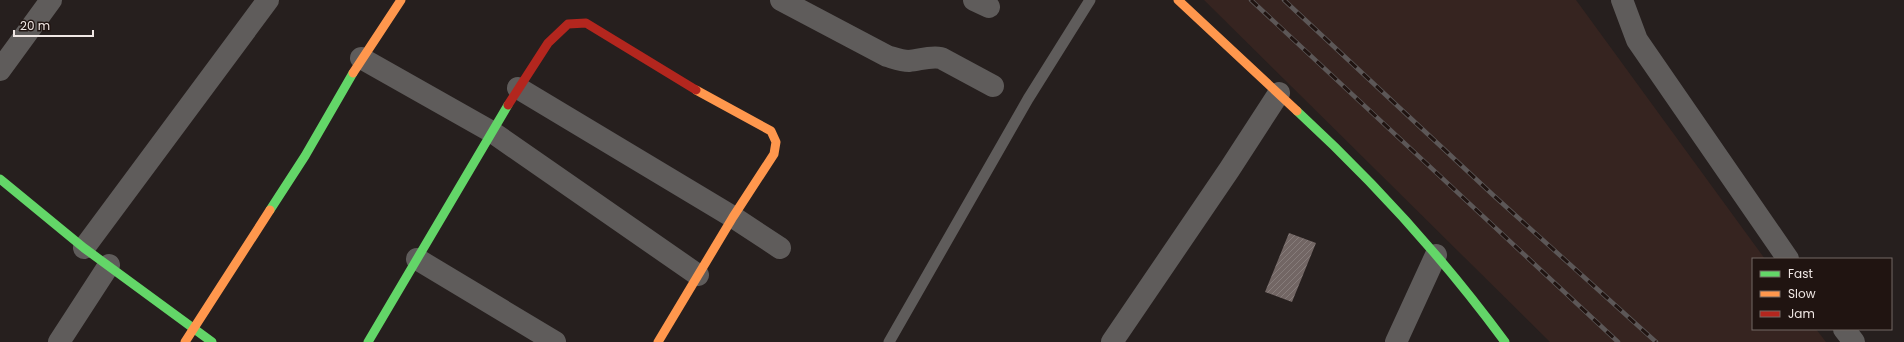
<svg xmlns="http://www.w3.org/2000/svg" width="1904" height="342" viewBox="0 0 1904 342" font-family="Poppins,sans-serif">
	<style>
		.built { fill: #362420 }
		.building { fill: url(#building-hatch) }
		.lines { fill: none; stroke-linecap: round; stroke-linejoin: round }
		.lane { stroke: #5f5c5b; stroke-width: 11 }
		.street { stroke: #5f5c5b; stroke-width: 22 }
		.fast { stroke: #63d668; stroke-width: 9 }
		.slow { stroke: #ff974d; stroke-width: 9 }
		.jam { stroke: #b3261e; stroke-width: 9 }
		.rail-casing { stroke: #5c5757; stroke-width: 4.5 }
		.rail { stroke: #201411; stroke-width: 3; stroke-dasharray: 9; stroke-linecap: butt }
	</style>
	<defs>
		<pattern id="building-hatch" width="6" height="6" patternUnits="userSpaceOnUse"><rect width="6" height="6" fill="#726664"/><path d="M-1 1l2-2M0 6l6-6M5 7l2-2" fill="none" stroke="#867c7a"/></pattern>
	</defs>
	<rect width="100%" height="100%" fill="#261f1e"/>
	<path class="built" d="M1204,0H1576L1765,259H1753V329H1816L1826,342H1550Z"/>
	<path class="building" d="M1289,233L1316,243L1292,302L1265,292Z"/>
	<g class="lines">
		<path class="lane" d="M889,342L1028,99L1090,0"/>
		<g class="street">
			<path d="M781,0L887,56C894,58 901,61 909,61C920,60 929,56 941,58L993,86"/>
			<path d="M974,0L989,7"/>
			<path d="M1622,0L1637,40L1788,259"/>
			<path d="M361,58L492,132L698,275"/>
			<path d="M0,70L51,0"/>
			<path d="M518,88L733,217L780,248"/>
			<path d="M84,248L268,0"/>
			<path d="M417,259L555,342"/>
			<path d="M1844,329L1854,342"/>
			<path d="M59,342L109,265"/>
			<path d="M1112,342L1229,170L1279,93"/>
			<path d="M1396,342L1436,255"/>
		</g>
		<g class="fast">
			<path d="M1297,111C1373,181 1444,259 1505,342"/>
			<path d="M0,179L84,248L212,342"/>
			<path d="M270,210L305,156L353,73"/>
			<path d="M368,342L508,105"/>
		</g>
		<g class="slow">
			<path d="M1178,0L1297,111"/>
			<path d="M353,73L401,0"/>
			<path d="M185,342L270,210"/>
			<path d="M658,342L733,217L774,154L776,142L771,131L696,90"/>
		</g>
		<path class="jam" d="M508,105L548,43L568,24L586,23L696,90"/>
		<defs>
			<g id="rail">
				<path d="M1251,0L1618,342"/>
				<path d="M1284,0L1493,195L1656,342"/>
			</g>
		</defs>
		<use href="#rail" class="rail-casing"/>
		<use href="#rail" class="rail"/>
	</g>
	<rect x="1752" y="258" width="140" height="72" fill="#201411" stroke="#736865"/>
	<rect x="1760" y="271" width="20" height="6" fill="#63d668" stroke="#736865"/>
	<text x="1788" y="278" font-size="12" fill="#f0e7e4">Fast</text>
	<rect x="1760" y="291" width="20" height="6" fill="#ff974d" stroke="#736865"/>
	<text x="1788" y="298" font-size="12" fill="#f0e7e4">Slow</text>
	<rect x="1760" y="311" width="20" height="6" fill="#b3261e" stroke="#736865"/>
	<text x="1788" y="318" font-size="12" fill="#f0e7e4">Jam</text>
	<path d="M14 30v6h79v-6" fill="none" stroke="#f0e7e4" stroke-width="2"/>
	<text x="20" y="30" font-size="12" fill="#f0e7e4" stroke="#201411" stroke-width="3" paint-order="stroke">20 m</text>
</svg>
